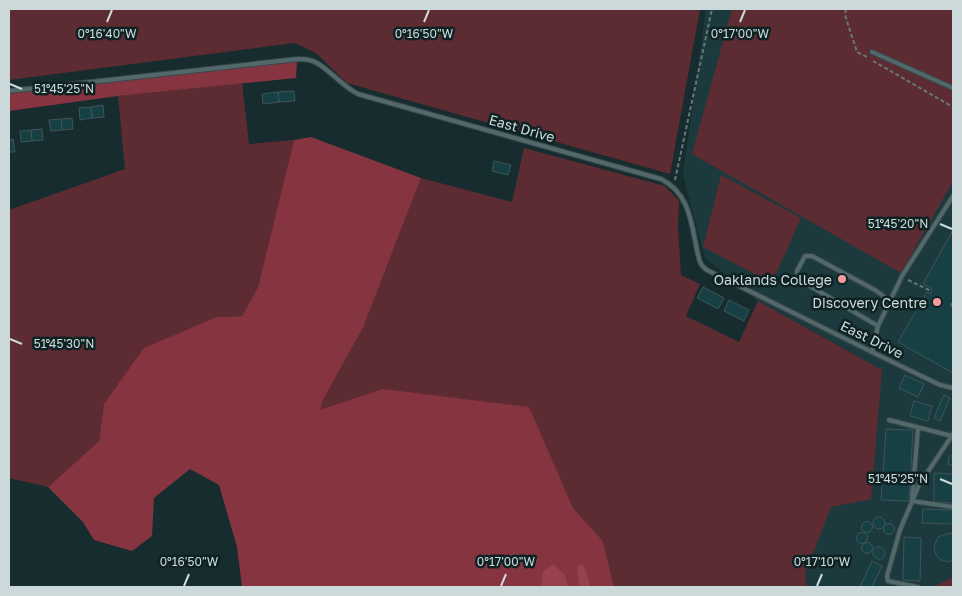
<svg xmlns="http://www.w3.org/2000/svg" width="962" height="596" viewBox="0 0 962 596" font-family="'Golos Text',sans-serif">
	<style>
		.built { fill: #1c3a3d }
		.green { fill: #5d2c32 }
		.forest { fill: #873441 }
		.water { fill: #96414d }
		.building { fill: #174044; stroke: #405557 }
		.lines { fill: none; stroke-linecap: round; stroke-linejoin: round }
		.service-casing { stroke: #374749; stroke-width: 6 }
		.path { stroke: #67787a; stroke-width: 2; stroke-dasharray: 4 2.5; stroke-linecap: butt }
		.service { stroke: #52686a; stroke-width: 4 }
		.ticks { fill: none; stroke: #ccd9da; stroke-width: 2 }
		.poi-dot { fill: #f49aa3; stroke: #0e2224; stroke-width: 2 }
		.labels { text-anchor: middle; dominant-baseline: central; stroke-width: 5; stroke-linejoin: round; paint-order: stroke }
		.street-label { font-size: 14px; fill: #ccd9da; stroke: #0e2224 }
		.poi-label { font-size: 14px; fill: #ccd9da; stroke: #0e2224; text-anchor: end }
		.ticks-label { font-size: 12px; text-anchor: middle; fill: #ccd9da; stroke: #0e2224; stroke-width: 5; stroke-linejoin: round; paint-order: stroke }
	</style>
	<rect width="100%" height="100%" fill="#172c2e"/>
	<path class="built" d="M706,9H953V577L933,587H807L805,574L882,370L758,301L705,258L683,175Z"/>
	<g class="green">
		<path d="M9,9H700L670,174L347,83L316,53L294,43L9,80Z"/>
		<path d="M732,9H953V181L901,273L692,154Z"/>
		<path d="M242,83L249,144L294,140L258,287L242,316L217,317L104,404L99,441L48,487L9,478V210L125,169L118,96Z"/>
		<path d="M524,148L665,186L679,201L678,228L681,275L700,284L686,316L739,342L758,301L882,370L871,499L831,507L805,574L807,587H614L603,541L573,508L528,407L319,411L323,400L363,328L421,178L512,202Z"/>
		<path d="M721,175L801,218L772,283L703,247Z"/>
		<path d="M953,577V587H933Z"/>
	</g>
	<g class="forest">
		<path d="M297,61L296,78L118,96L9,111V93Z"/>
		<path d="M311,137L421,178L363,328L323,400L320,410L383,389L529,407L573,508L603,541L614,587H242L237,547L219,485L190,469L154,498L152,536L132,551L94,540L83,522L48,487L99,441L104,404L144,348L217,317L242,316L258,287L294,140Z"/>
	</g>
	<g class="water">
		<path d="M582,563L588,577L590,587H580L579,585L577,568Z"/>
		<path d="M553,564L565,575L568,587H541L543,571Z"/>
	</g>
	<g class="building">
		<path d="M294,91L295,101L279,102L278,92Z"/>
		<path d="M278,92L279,102L263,104L262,94Z"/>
		<path d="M103,105L104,117L92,118L91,107Z"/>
		<path d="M91,107L92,118L80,120L79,108Z"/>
		<path d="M72,118L73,129L62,130L61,119Z"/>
		<path d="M61,119L62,130L51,131L49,120Z"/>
		<path d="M42,129L43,140L32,141L31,130Z"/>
		<path d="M31,130L32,141L21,142L20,131Z"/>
		<path d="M13,139L15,152H9V140Z"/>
		<path d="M494,161L511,165L508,175L492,171Z"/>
		<path d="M953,230V302L950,306L953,307V373L898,342L927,292L930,294L932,289L923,284Z"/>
		<path d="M703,287L724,298L718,309L697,298Z"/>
		<path d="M729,300L749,310L744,321L724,311Z"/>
		<path d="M905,375L924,384L918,397L899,388Z"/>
		<path d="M944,395L950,398L940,421L934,418Z"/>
		<path d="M914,401L932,406L928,421L910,416Z"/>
		<path d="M886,429L913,430L909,501L881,500Z"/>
		<path d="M949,456H953V465H948Z"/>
		<path d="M934,473L953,474V503L934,502Z"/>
		<path d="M923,509L953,510V524L922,523Z"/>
		<circle cx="879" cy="523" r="6"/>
		<circle cx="867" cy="527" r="5.5"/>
		<circle cx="889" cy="529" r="5.5"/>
		<circle cx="862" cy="538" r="5.5"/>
		<path d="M949,533L953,534V560L949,562L939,559L936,555L934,547L938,537Z"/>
		<path d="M904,537L921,538L920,581L903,580Z"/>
		<circle cx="867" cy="548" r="5.5"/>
		<circle cx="879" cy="553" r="6"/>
		<path d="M872,561L882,566L872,587H860Z"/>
	</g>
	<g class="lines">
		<defs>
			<g id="service">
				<path d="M872,52L953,88"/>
				<path d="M9,91L298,59C304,59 311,59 317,63C332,72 342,86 358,94L661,179C689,193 691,221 697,250C699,258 699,265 707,270L872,352L940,385L953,388"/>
				<path d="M878,326L798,279L797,271L805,256H812L875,290L890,301"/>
				<path d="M872,352L878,326L902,276L953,196"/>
				<path d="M889,420L952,436"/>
				<path d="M918,428L912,501L953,507"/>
				<path d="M918,587L888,581L887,576L900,530L919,485L953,434"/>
			</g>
		</defs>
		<use href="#service" class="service-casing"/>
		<g class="path">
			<path d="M846,9L845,15L857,52L867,57"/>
			<path d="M873,61L953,107"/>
			<path d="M675,180L712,9"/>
			<path d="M908,280L931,291"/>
			<path d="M951,304L953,305"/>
		</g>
		<use href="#service" class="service"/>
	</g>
	<path class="ticks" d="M107,22L112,10M424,22L429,10M740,22L745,10M10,84L22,89M940,224L952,229M10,339L22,344M940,479L952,484M184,586L189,574M501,586L506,574M817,586L822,574"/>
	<g class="poi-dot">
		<circle cx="842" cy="279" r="5"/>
		<circle cx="937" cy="302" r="5"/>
	</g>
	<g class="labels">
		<g class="street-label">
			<text transform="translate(522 128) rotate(16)">East Drive</text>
			<text transform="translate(872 339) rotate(26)">East Drive</text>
		</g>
		<g class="poi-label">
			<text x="832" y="279">Oaklands College</text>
			<text x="927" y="302">Discovery Centre</text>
		</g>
	</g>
	<g class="ticks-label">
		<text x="107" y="38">0°16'40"W</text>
		<text x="424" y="38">0°16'50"W</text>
		<text x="740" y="38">0°17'00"W</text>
		<text x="64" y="93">51°45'25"N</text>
		<text x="898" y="228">51°45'20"N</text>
		<text x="64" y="348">51°45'30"N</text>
		<text x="898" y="483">51°45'25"N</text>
		<text x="189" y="566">0°16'50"W</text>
		<text x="506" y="566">0°17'00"W</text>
		<text x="822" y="566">0°17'10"W</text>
	</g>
	<rect width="962" height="596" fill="none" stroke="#ccd9da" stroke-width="20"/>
</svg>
